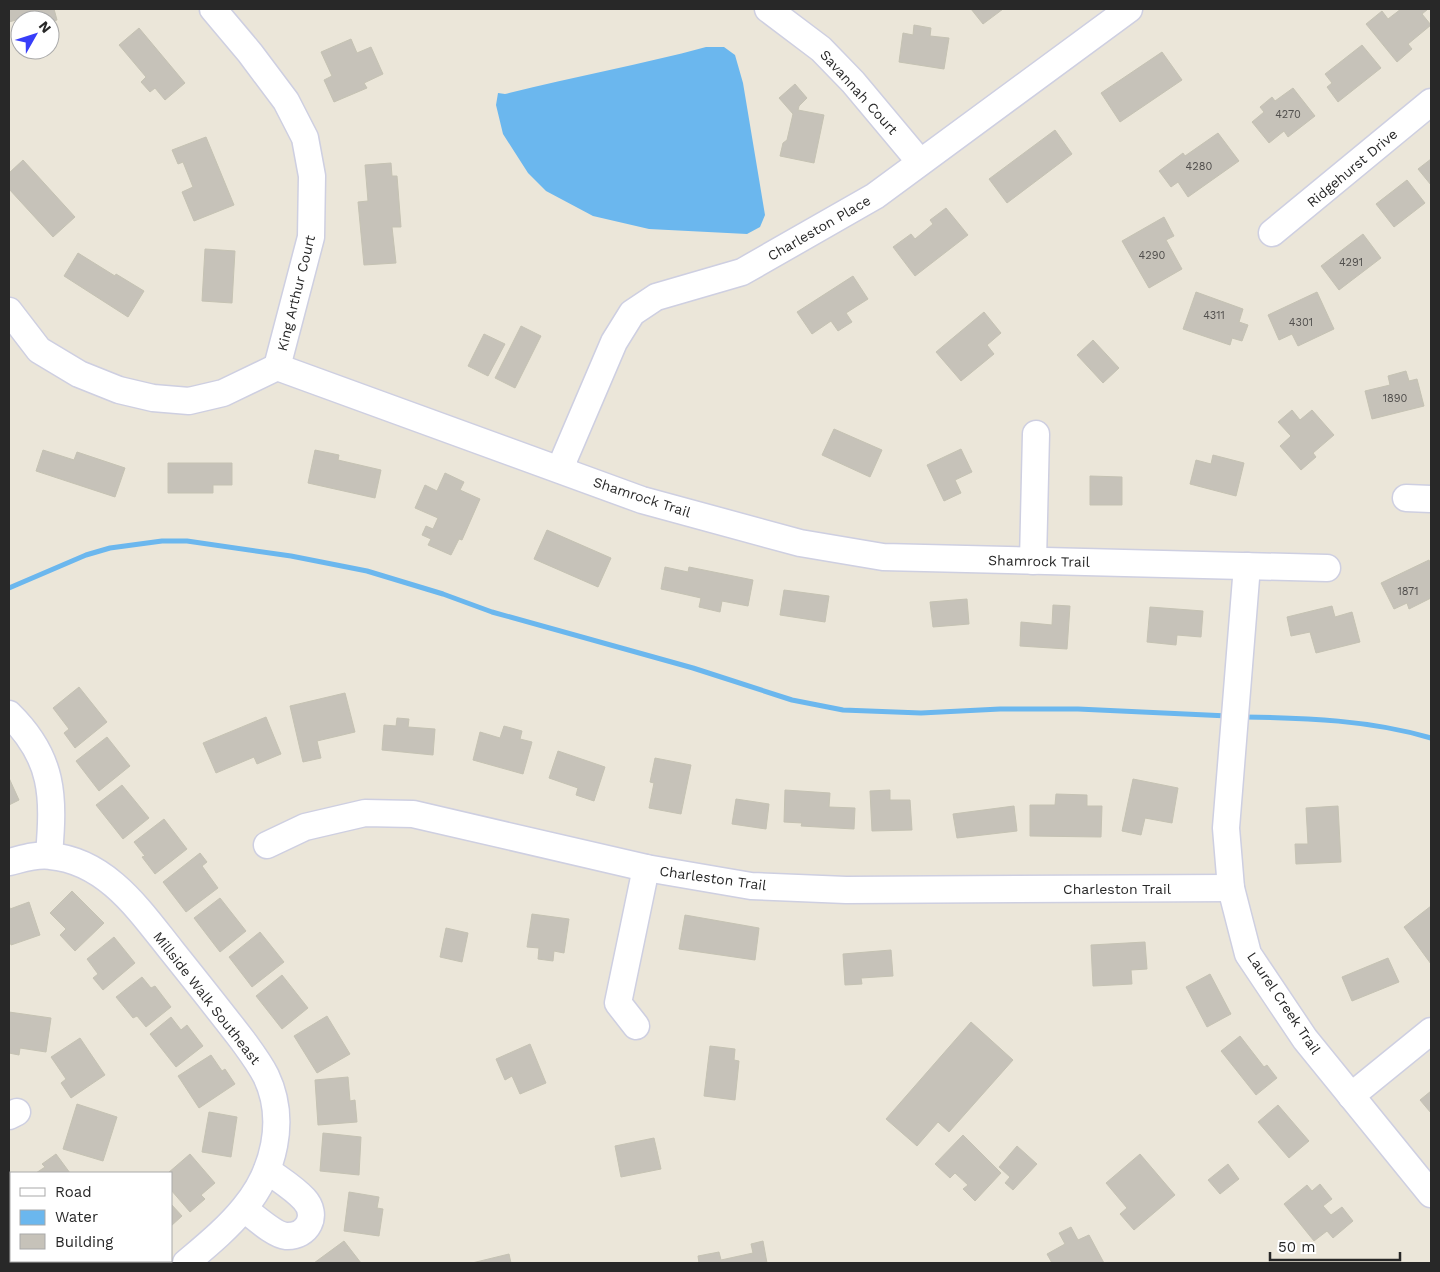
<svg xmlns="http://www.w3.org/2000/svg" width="1440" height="1272" viewBox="0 0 1440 1272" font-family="'Work Sans',sans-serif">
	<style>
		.water { fill: #6bb7ee }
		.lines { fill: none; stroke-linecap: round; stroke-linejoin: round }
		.stream { stroke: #6bb7ee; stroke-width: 5 }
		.building { fill: #c6c2b9; stroke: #c5c2b3 }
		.minor-casing { stroke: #cecfe1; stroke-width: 29 }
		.minor { stroke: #fff; stroke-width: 26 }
		.labels { text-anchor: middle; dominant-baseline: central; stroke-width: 4; stroke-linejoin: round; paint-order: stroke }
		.number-label { font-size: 11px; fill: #504e4c }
		.street-label { font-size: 14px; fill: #282828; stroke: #fff }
	</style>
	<rect width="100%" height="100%" fill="#ebe6d9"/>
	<path class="water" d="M706,47H724L735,55L743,83L765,215L760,227L747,234L649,229L593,216L546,191L528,173L503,134L496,105L498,93L505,94C572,77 640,65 706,47Z"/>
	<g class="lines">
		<g class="stream">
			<path d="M9,588L86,555L110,548L162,541H187L291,556L367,571L443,594L492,612L693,668L792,700L843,710L921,713L1000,709H1078L1228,716"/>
			<path d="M1244,717C1307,718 1370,720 1431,738"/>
		</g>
	</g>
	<g class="building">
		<path d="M9,9H54L57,20L50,22V20H35L34,15L9,22Z"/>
		<path d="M971,9H1003L983,24Z"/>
		<path d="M1401,9H1428L1422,14L1431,25L1408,44L1412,49L1397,62L1366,24L1382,11L1388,19Z"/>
		<path d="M914,25L931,28L930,36L949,38L944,69L899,62L903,33L913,35Z"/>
		<path d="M139,28L185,83L165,100L155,88L150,92L141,82L146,77L119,45Z"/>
		<path d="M351,39L357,53L371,47L383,74L364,83L367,88L334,102L324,80L332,76L321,52Z"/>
		<path d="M1362,45L1381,68L1338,102L1327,87L1332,83L1325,74Z"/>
		<path d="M1162,52L1182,80L1120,122L1101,93Z"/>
		<path d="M795,84L807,98L799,106L798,110L824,115L814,163L780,156L783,143L787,140L793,114L779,98Z"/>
		<path d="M1293,88L1315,116L1288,137L1284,131L1269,143L1252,122L1264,112L1260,107L1272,97L1275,101Z"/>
		<path d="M1055,130L1072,154L1007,203L989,179Z"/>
		<path d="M1218,133L1239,161L1188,197L1178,182L1171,187L1159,171L1183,153L1185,156Z"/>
		<path d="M206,137L234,205L194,221L182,192L193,187L183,162L178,164L172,150Z"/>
		<path d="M1431,159V185L1418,169Z"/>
		<path d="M23,160L75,217L53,237L9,189V173Z"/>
		<path d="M391,163L392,176H397L401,227H392L396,263L364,265L358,202L368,201L365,165Z"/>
		<path d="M1407,180L1425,203L1394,227L1376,204Z"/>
		<path d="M946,208L968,235L915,276L893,247L911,234L915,239L933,224L930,220Z"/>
		<path d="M1164,217L1174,236L1166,240L1182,269L1149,288L1122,241Z"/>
		<path d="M1363,234L1381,258L1339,290L1321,266Z"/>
		<path d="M205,249L235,251L232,303L202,301Z"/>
		<path d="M78,253L115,276L116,274L144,291L128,317L64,276Z"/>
		<path d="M853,276L868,299L846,313L852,322L838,331L831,321L812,334L797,312Z"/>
		<path d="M1196,292L1243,309L1239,322L1248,325L1242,341L1232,338L1230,345L1183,329Z"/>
		<path d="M1317,292L1334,329L1298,346L1292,334L1279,340L1268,315Z"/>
		<path d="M984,312L1001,333L987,345L994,354L961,381L936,352Z"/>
		<path d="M521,326L541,336L515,388L495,378Z"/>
		<path d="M484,334L505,344L488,376L468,366Z"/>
		<path d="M1093,340L1119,368L1103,383L1077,355Z"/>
		<path d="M1406,371L1409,381L1417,379L1424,406L1372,419L1365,391L1390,385L1388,376Z"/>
		<path d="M1292,410L1300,420L1312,410L1334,435L1313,453L1316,457L1301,470L1280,446L1291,436L1278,422Z"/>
		<path d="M834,429L882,450L870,477L822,455Z"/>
		<path d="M961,449L972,472L955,480L961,493L944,501L927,465Z"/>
		<path d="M43,450L74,460L77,452L125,468L115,497L36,471Z"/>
		<path d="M315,450L339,455L338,460L381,470L375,498L308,483Z"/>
		<path d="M1213,455L1244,463L1236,496L1190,484L1196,460L1211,464Z"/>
		<path d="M168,463H232V485H213V493H168Z"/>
		<path d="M445,473L464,482L460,490L480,499L462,540L459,539L451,555L428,545L431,539L422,535L426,526L433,529L438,518L415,508L425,485L437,491Z"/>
		<path d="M1090,476L1122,477V505H1090Z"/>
		<path d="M547,530L611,558L598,587L534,559Z"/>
		<path d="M1429,560L1431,565V598L1409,609L1407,603L1394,609L1381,583Z"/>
		<path d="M665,567L688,572L689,567L753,580L748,606L722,601L720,612L699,607L701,598L661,589Z"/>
		<path d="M784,590L829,596L825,622L780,615Z"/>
		<path d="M967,599L969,624L933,627L930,602Z"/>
		<path d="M1053,605L1070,606L1067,649L1020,646L1021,622L1052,625Z"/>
		<path d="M1332,606L1335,617L1352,612L1360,642L1316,653L1310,632L1291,636L1287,617Z"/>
		<path d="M1150,607L1203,611L1201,637L1177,635L1176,645L1147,642Z"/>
		<path d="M79,687L107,722L75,748L64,733L69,729L53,708Z"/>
		<path d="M345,693L355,732L317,741L321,758L303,762L290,706Z"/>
		<path d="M266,717L281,754L257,764L254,757L216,773L203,743Z"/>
		<path d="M397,718L409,719L408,727L435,729L433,755L382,750L384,725L396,726Z"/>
		<path d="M504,726L522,731L520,739L532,742L523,774L473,760L480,732L500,738Z"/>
		<path d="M107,737L130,766L99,791L76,761Z"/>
		<path d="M558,751L605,767L594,801L576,795L578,788L549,778Z"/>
		<path d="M655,758L691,765L681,814L649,808L654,783L650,782Z"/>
		<path d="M9,778L19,800L9,805Z"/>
		<path d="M1133,779L1178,788L1172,823L1145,818L1141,835L1122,831Z"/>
		<path d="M122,785L149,818L123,839L96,805Z"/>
		<path d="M785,790L830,793L829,807L855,808L854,829L801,826L802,823L784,822Z"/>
		<path d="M890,790V800H910L912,830L872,831L870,791Z"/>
		<path d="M1056,794L1087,795V806H1102L1101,837L1030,836V805H1055Z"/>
		<path d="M736,799L769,804L766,829L732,824Z"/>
		<path d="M1014,806L1017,831L957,838L953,814Z"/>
		<path d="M1338,806L1341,862L1296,864L1295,844H1308L1306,808Z"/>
		<path d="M164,819L187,849L155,874L142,857L145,856L134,842Z"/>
		<path d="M200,853L207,862L202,866L218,888L186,912L163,882Z"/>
		<path d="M72,891L104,923L75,951L60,935L66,929L50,913Z"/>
		<path d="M220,898L246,931L220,952L194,918Z"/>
		<path d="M29,902L40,935L11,945L9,938V904L10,909Z"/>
		<path d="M1431,906V964L1404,927Z"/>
		<path d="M532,914L569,919L564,953L554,951L553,961L538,959L539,948L527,947Z"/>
		<path d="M685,915L759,928L755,960L679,949Z"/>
		<path d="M446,928L468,933L462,962L440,957Z"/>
		<path d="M260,932L284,962L252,987L229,957Z"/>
		<path d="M114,937L135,963L103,990L93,978L98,974L87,959Z"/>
		<path d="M1145,942L1147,969L1131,970L1132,984L1093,986L1091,945Z"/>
		<path d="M891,950L893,976L861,978L862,984L845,985L843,954Z"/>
		<path d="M1388,958L1399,982L1352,1001L1342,977Z"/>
		<path d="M1210,974L1231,1014L1207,1027L1186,987Z"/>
		<path d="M282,975L308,1008L282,1029L256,996Z"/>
		<path d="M142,977L151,988L155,986L171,1007L146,1027L137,1016L133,1018L116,997Z"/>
		<path d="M9,1012L51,1018L46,1052L20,1048L19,1055L9,1053Z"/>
		<path d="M327,1016L350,1054L317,1073L294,1036Z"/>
		<path d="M171,1017L181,1030L187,1025L203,1046L176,1067L150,1034Z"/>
		<path d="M971,1022L1013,1060L949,1132L938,1122L917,1146L886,1119Z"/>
		<path d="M1240,1036L1264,1067L1267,1065L1277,1078L1256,1095L1221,1051Z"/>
		<path d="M80,1038L105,1075L71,1098L61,1083L66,1079L51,1057Z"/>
		<path d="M530,1044L546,1083L520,1094L512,1076L505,1080L496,1059Z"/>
		<path d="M710,1046L735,1049L734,1060L739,1061L735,1100L704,1096Z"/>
		<path d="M211,1055L222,1071L225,1069L235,1084L199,1108L178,1076Z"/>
		<path d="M348,1077L350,1101L355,1100L357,1122L318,1125L315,1080Z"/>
		<path d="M1431,1091V1113L1420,1100Z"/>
		<path d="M77,1104L117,1117L103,1161L63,1149Z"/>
		<path d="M1278,1105L1309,1141L1289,1158L1258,1122Z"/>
		<path d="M209,1112L237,1117L231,1157L202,1152Z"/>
		<path d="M323,1133L361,1137L359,1175L320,1171Z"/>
		<path d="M963,1135L1001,1173L975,1201L963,1189L968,1185L955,1173L950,1178L935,1164Z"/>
		<path d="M654,1138L661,1169L621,1177L615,1146Z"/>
		<path d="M1017,1146L1037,1164L1013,1190L1005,1183L1010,1177L999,1167Z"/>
		<path d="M56,1154L70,1173H36L45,1167L42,1164Z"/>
		<path d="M190,1154L215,1183L201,1195L205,1199L190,1212L171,1190V1173H168Z"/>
		<path d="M1140,1154L1175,1195L1134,1230L1120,1214L1127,1208L1106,1183Z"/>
		<path d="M1228,1164L1239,1179L1220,1194L1208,1180Z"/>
		<path d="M1320,1184L1332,1199L1323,1206L1331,1215L1342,1207L1353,1221L1333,1238L1327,1231L1314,1241L1284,1204L1307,1185L1312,1191Z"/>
		<path d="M349,1192L379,1197L377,1208L383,1209L379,1236L344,1231Z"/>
		<path d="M171,1204L182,1216L171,1226Z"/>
		<path d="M1071,1227L1078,1240L1089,1235L1104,1263H1052L1047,1254L1065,1244L1059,1233Z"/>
		<path d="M344,1241L361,1263H314Z"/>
		<path d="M763,1241L767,1263H699L698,1256L719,1252L721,1260L753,1253L751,1244Z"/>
		<path d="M509,1254L511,1263H472Z"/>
	</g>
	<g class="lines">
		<defs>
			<g id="minor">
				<path d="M213,9L250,53L286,101L305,138L312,176L311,237L277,367"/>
				<path d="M768,9L821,49L853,82L920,162"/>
				<path d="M1272,233L1431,102"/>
				<path d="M9,311L39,350L79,374L119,390L153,398L189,401L223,393L277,367L642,500L800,543L883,557L1327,568"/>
				<path d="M564,470V459L614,342L632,313L656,297L742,272L875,196L1129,9"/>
				<path d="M1406,498L1431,499"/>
				<path d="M1033,561L1036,434"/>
				<path d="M1247,566L1226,828L1231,888L1248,954L1305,1039L1431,1194"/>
				<path d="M9,714C54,758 54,796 49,855"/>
				<path d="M267,845L305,827L365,813L413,814L646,868L751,886L846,890L1231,888"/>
				<path d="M9,862C22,859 36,854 50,856C107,861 140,911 172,951C196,981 220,1011 243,1041C251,1052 260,1064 266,1076C287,1120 274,1172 244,1208C227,1229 206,1246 186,1263"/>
				<path d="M636,1026L618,1003L646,868"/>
				<path d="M1351,1096L1431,1031"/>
				<path d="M9,1116L17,1112"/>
				<path d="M244,1209C254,1216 274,1235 286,1236C308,1237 319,1215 304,1199C294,1188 279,1179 267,1170"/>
			</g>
		</defs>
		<use href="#minor" class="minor-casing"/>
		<use href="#minor" class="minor"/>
	</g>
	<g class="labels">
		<g class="number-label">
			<text x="1288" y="114">4270</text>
			<text x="1199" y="166">4280</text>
			<text x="1152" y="255">4290</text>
			<text x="1351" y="262">4291</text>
			<text x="1214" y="315">4311</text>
			<text x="1301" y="322">4301</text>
			<text x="1395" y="398">1890</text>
			<text x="1408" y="591">1871</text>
		</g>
		<g class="street-label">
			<text transform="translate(859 92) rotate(48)">Savannah Court</text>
			<text transform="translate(1352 168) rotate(-40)">Ridgehurst Drive</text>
			<text transform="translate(819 228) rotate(-30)">Charleston Place</text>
			<text transform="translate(296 293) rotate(-76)">King Arthur Court</text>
			<text transform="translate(642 497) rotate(18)">Shamrock Trail</text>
			<text transform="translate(1039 561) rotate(1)">Shamrock Trail</text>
			<text transform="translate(713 878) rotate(8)">Charleston Trail</text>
			<text x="1117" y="889">Charleston Trail</text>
			<text transform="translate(207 998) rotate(52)">Millside Walk Southeast</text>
			<text transform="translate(1284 1003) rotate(56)">Laurel Creek Trail</text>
		</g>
	</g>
	<rect width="1440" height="1272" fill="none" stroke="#282828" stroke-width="20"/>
	<rect x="10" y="1172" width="162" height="90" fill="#ffffff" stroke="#a9a9a9"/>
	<rect x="20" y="1188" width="25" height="8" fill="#ffffff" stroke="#a9a9a9"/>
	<text x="55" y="1197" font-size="15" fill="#282828">Road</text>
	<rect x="20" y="1210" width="25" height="15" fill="#6bb7ee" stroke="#a9a9a9"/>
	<text x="55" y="1222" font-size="15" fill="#282828">Water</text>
	<rect x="20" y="1234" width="25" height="15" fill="#c6c2b9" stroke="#a9a9a9"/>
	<text x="55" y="1247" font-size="15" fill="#282828">Building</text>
	<g transform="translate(35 35) rotate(51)"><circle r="24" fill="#ffffff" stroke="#a9a9a9"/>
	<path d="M0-4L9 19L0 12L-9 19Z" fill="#383ef9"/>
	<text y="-8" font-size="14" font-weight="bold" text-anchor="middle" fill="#282828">N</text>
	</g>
	<path d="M1270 1252v8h130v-8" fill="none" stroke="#282828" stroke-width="2.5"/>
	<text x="1278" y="1252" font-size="15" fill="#282828" stroke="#ffffff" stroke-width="4" paint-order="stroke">50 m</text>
</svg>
